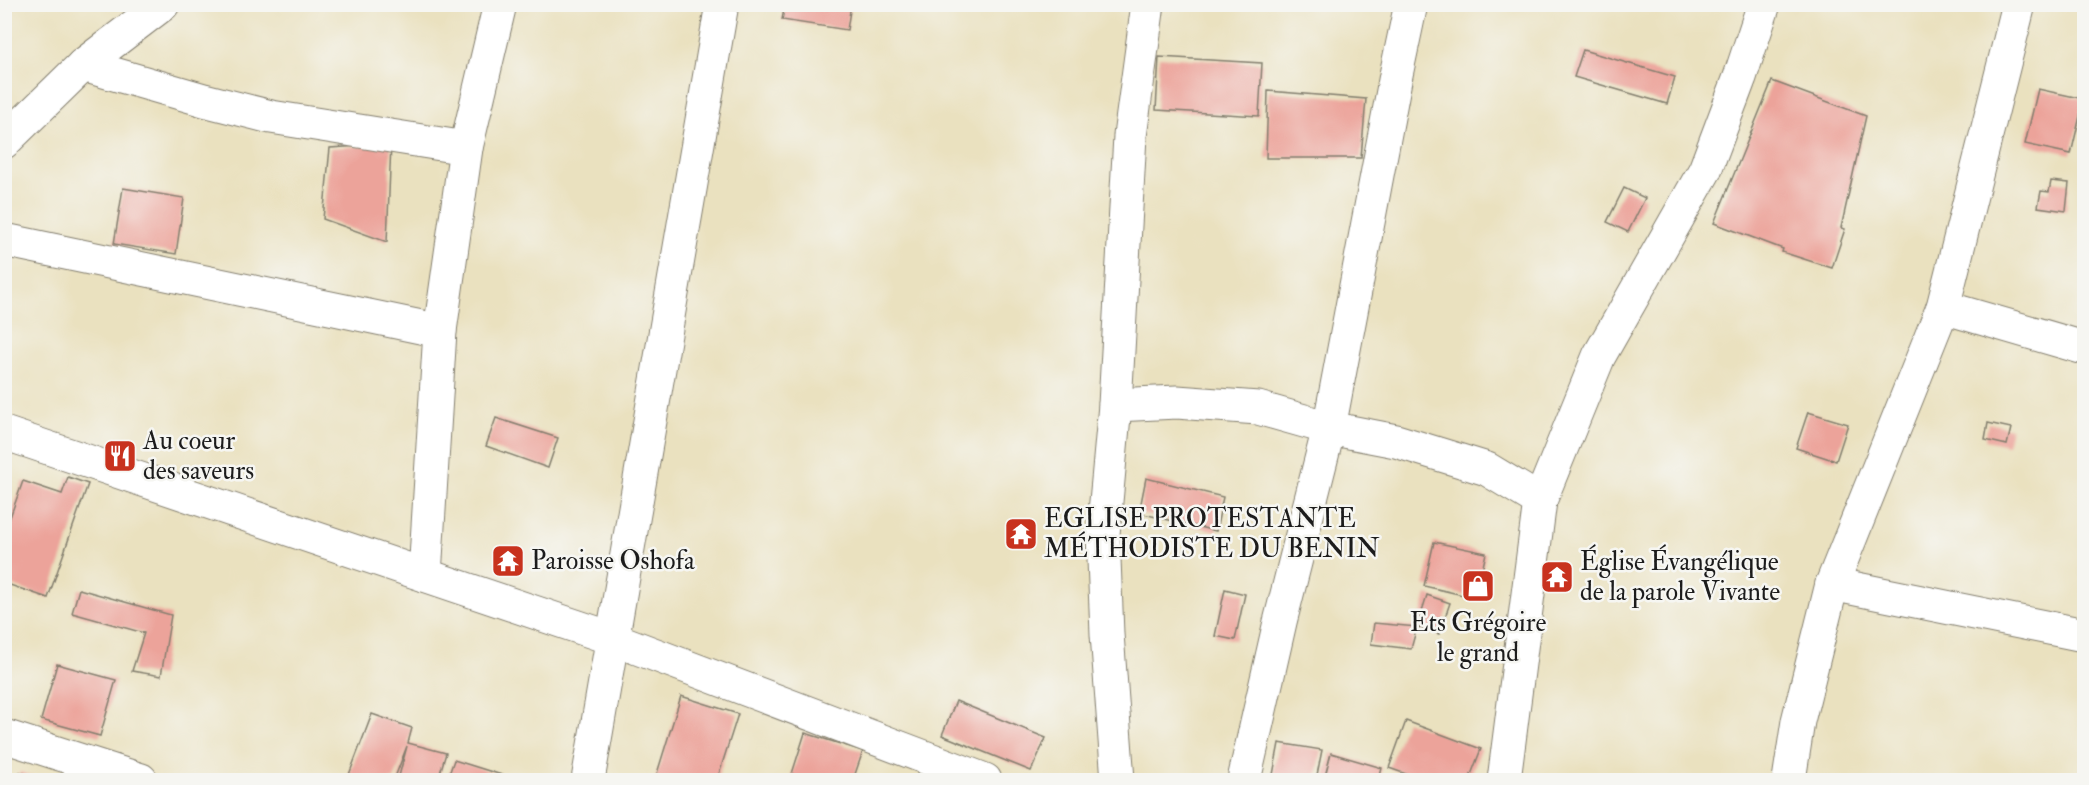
<svg xmlns="http://www.w3.org/2000/svg" width="2089" height="785" viewBox="0 0 2089 785" font-family="'IM FELL Double Pica',serif">
	<style>
		.building { fill: #eca39a }
		.lines { fill: none; stroke-linecap: round; stroke-linejoin: round }
		.minor-casing { stroke: #837e6e; stroke-width: 35 }
		.minor { stroke: #fff; stroke-width: 33 }
		.labels { text-anchor: middle; dominant-baseline: central; stroke-width: 5; stroke-linejoin: round; paint-order: stroke }
		.poi-label { font-size: 26px; fill: #1c1c1c; stroke: #f6f6f2; text-anchor: start }
	</style>
	<rect width="100%" height="100%" fill="#f6f6f2"/>
	<filter id="ink" filterUnits="userSpaceOnUse"><feTurbulence type="fractalNoise" baseFrequency=".0167" numOctaves="2"/><feDisplacementMap in="SourceGraphic" scale="12" xChannelSelector="R" yChannelSelector="G"/><feConvolveMatrix kernelMatrix="1 2 1 2 8 2 1 2 1" color-interpolation-filters="sRGB"/></filter>
	<filter id="wash" filterUnits="userSpaceOnUse"><feTurbulence type="fractalNoise" baseFrequency=".008" numOctaves="4" result="noise"/><feDisplacementMap in="SourceGraphic" scale="24" xChannelSelector="R" yChannelSelector="G"/><feGaussianBlur stdDeviation="1.35" result="paint"/><feColorMatrix in="noise" values="0 0 0 0 0 0 0 0 0 0 0 0 0 0 0 0 0 1.4 0 .05"/><feComposite in="paint" operator="in"/></filter>
	<g filter="url(#wash)">
		<rect width="100%" height="100%" fill="#eae1bf"/>
		<g id="blocks">
			<g class="building">
				<path d="M785,4H851L847,30L782,20Z"/>
				<path d="M1583,50L1675,77L1667,104L1574,77Z"/>
				<path d="M1159,57L1262,63L1259,116L1156,110Z"/>
				<path d="M1772,81L1866,116L1841,228L1845,229L1832,268L1782,252L1783,249L1714,223Z"/>
				<path d="M2038,89L2084,99L2071,154L2025,144Z"/>
				<path d="M1268,91L1366,99L1361,158H1266Z"/>
				<path d="M391,144L387,242L323,219L330,148Z"/>
				<path d="M2051,181L2069,183L2066,211L2038,207L2041,191L2049,192Z"/>
				<path d="M123,188L184,198L176,254L114,244Z"/>
				<path d="M1624,188L1645,198L1628,232L1607,222Z"/>
				<path d="M1808,412L1848,424L1836,461L1796,448Z"/>
				<path d="M496,418L558,438L548,468L486,446Z"/>
				<path d="M1988,423L2011,428L2007,445L1985,440Z"/>
				<path d="M68,477L88,484L48,598L4,583V534L23,481L62,494Z"/>
				<path d="M1146,478L1223,497L1216,531L1139,513Z"/>
				<path d="M1434,542L1486,553L1476,598L1424,586Z"/>
				<path d="M79,589L171,615L161,676L132,671L144,633L72,613Z"/>
				<path d="M1225,589L1245,594L1235,640L1215,636Z"/>
				<path d="M1427,595L1450,603L1439,634L1417,627L1411,649L1371,644L1374,623L1417,627Z"/>
				<path d="M57,664L116,680L100,736L41,720Z"/>
				<path d="M681,696L738,714L717,780H655Z"/>
				<path d="M956,701L1046,738L1031,771L942,735Z"/>
				<path d="M372,714L412,728L408,743L446,753L438,780H398L407,746L394,780H347Z"/>
				<path d="M1406,721L1481,749L1469,780H1423L1389,768Z"/>
				<path d="M805,733L863,751L853,780H790Z"/>
				<path d="M1279,743L1322,750L1316,780H1272Z"/>
				<path d="M1331,753L1382,768L1379,780H1324Z"/>
				<path d="M454,760L505,776L503,780H447Z"/>
				<path d="M20,772L43,780H17Z"/>
			</g>
		</g>
	</g>
	<g filter="url(#ink)">
		<use href="#blocks" fill-opacity="0" stroke="#837e6e" stroke-width="1.5"/>
		<g class="lines">
			<defs>
				<g id="minor">
					<path d="M83,65L204,100L271,117L466,148"/>
					<path d="M4,142L83,65L163,4"/>
					<path d="M4,240L440,331"/>
					<path d="M1943,307L2084,348"/>
					<path d="M1115,405L1177,402L1258,408L1329,428L1396,441L1487,469L1540,501"/>
					<path d="M4,433L611,638L985,780"/>
					<path d="M425,575L440,331L466,148L500,4"/>
					<path d="M1832,584L2084,635"/>
					<path d="M4,736L141,780"/>
					<path d="M588,780L722,4"/>
					<path d="M1118,780L1107,634L1103,534L1115,405L1130,136L1148,4"/>
					<path d="M1244,780L1280,622L1329,428L1396,75L1411,4"/>
					<path d="M1504,780L1540,501L1599,356L1705,170L1740,77L1764,4"/>
					<path d="M1789,780L1798,721L1832,584L1943,307L2019,4"/>
				</g>
			</defs>
			<use href="#minor" class="minor-casing"/>
			<use href="#minor" class="minor"/>
		</g>
	</g>
	<defs>
		<symbol id="restaurant-square" viewBox="-11 -11 22 22"><rect x="-9" y="-9" width="18" height="18" rx="4" fill="#c8321e" stroke="#f6f6f2"/><path d="M-5-6h1v4h1v-4h1v4h1v-4h1v5L-1.5 .5V6h-2V.5L-5-1ZM5-6V6H3V1.5H1.5Q1.5-4 5-6Z" fill="#fff"/></symbol>
		<symbol id="temple-square" viewBox="-11 -11 22 22"><rect x="-9" y="-9" width="18" height="18" rx="4" fill="#c8321e" stroke="#f6f6f2"/><path d="M0-6L5-2H3V0L6.5 2.5H4V6H1.5V3h-3V6H-4V2.5H-6.5L-3 0V-2H-5Z" fill="#fff"/></symbol>
		<symbol id="shop-square" viewBox="-11 -11 22 22"><rect x="-9" y="-9" width="18" height="18" rx="4" fill="#c8321e" stroke="#f6f6f2"/><path d="M-5-2.5h2.3a2.7 3.5 0 0 1 5.4 0H5L5.5 6h-11ZM-1.5-2.5h3a1.5 2.3 0 0 0-3 0Z" fill="#fff"/></symbol>
	</defs>
	<g fill-rule="evenodd">
		<use href="#restaurant-square" x="101" y="437" width="38" height="38"/>
		<use href="#temple-square" x="1002" y="515" width="38" height="38"/>
		<use href="#temple-square" x="489" y="542" width="38" height="38"/>
		<use href="#temple-square" x="1538" y="558" width="38" height="38"/>
		<use href="#shop-square" x="1459" y="567" width="38" height="38"/>
	</g>
	<g class="labels">
		<g class="poi-label">
			<text x="143" y="441">Au coeur<tspan x="143" dy="30">des saveurs</tspan></text>
			<text x="1044" y="519">EGLISE PROTESTANTE<tspan x="1044" dy="30">MÉTHODISTE DU BENIN</tspan></text>
			<text x="531" y="561">Paroisse Oshofa</text>
			<text x="1580" y="562">Église Évangélique<tspan x="1580" dy="30">de la parole Vivante</tspan></text>
			<text x="1478" y="623" text-anchor="middle">Ets Grégoire<tspan x="1478" dy="30">le grand</tspan></text>
		</g>
	</g>
	<rect width="2089" height="785" fill="none" stroke="#f6f6f2" stroke-width="24"/>
</svg>
